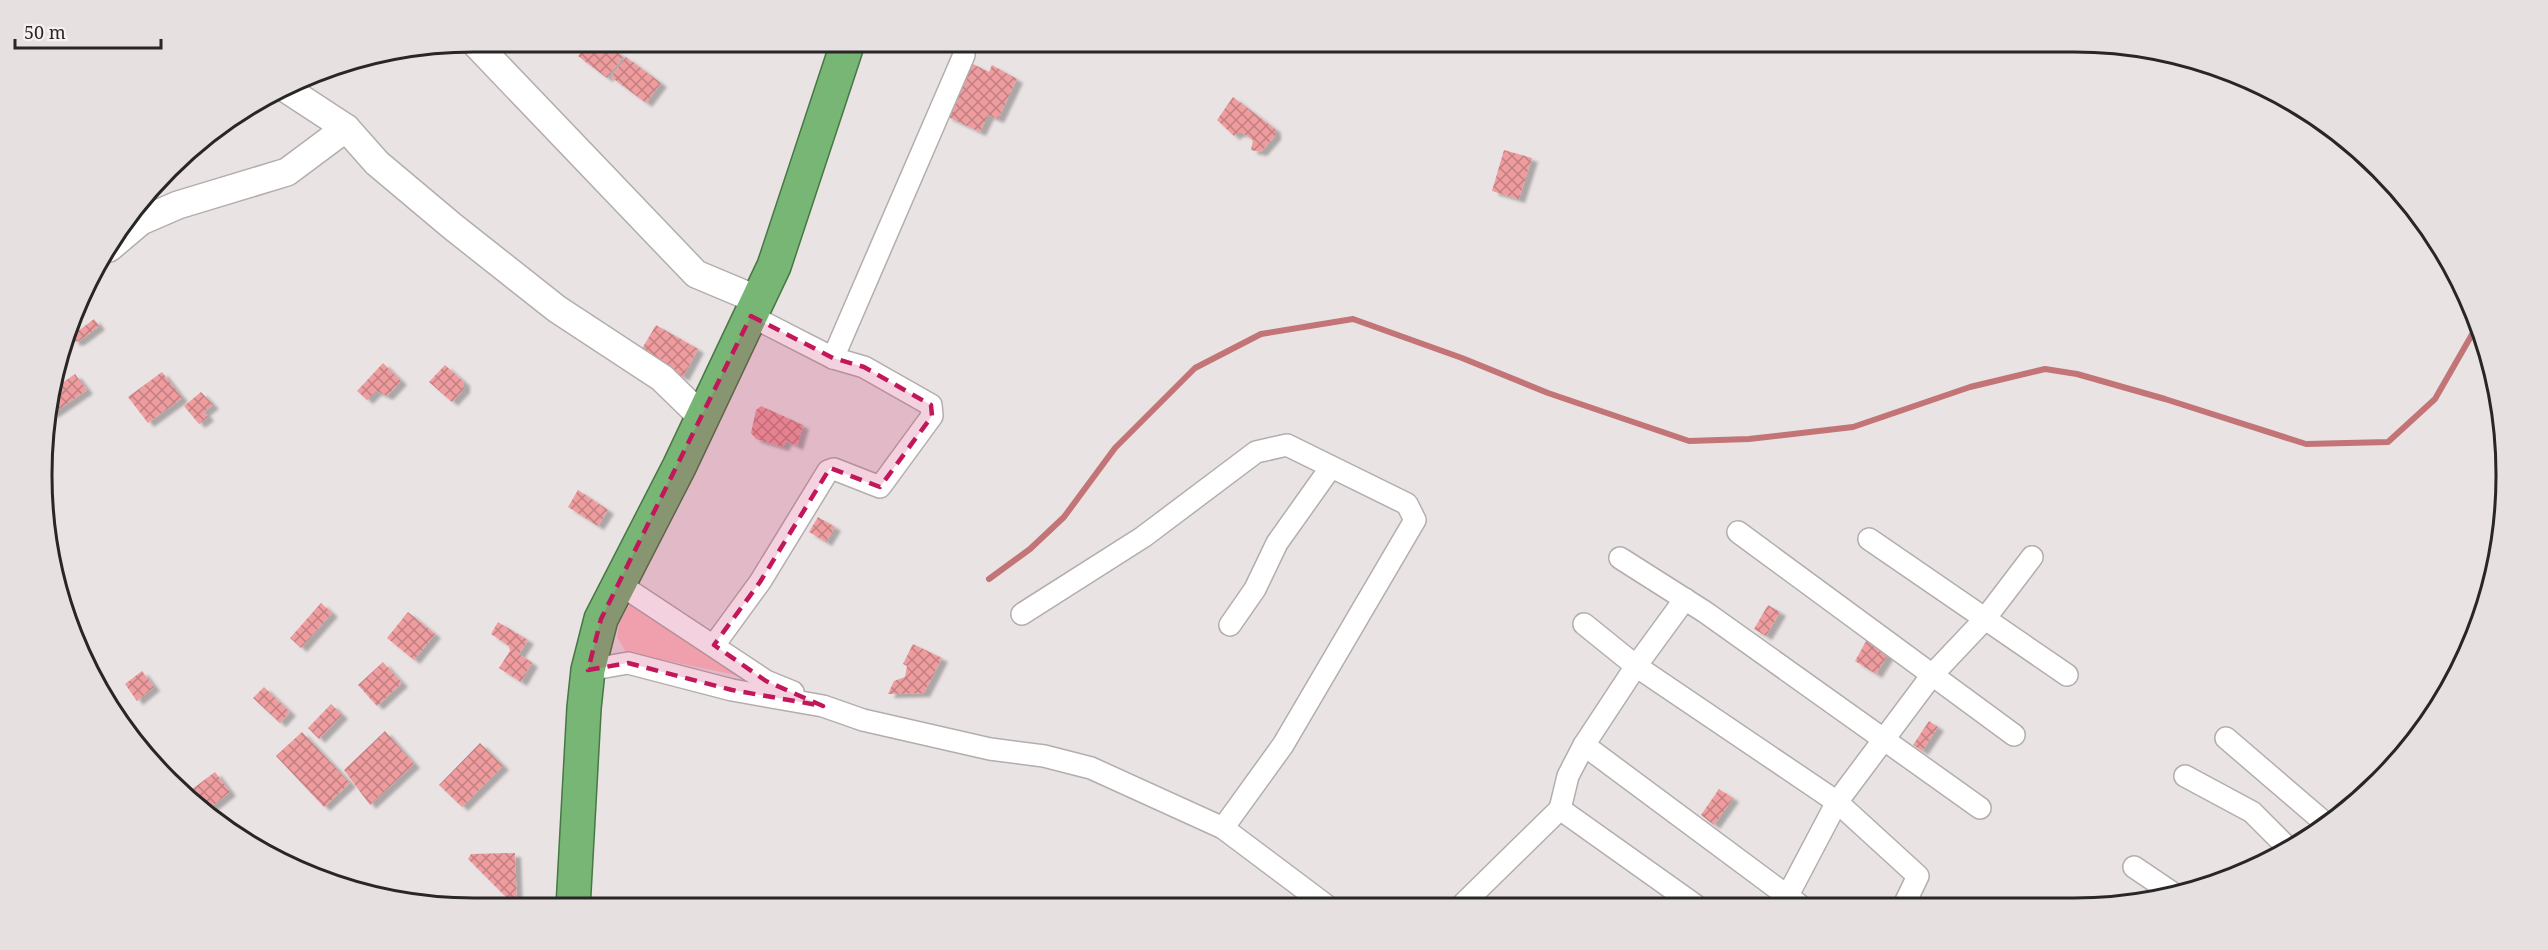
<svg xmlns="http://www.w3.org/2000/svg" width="2548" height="950" viewBox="0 0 2548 950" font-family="'Noto Serif',serif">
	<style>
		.green { fill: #fcc1c2 }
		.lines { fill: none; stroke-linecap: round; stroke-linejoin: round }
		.stream { stroke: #c37476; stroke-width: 6 }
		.building { fill: url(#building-cross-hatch); filter: url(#shadow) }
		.minor-casing { stroke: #b4adad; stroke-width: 24 }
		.tertiary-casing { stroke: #b4adad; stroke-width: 30 }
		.trunk-casing { stroke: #477744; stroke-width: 36 }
		.minor { stroke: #fff; stroke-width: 21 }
		.tertiary { stroke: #fff; stroke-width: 27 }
		.trunk { stroke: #78b676; stroke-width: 33 }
		.marked { fill: #c2185b; fill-opacity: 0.2; stroke: #c2185b; stroke-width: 4.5; stroke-dasharray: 12 8; stroke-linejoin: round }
		.rim { fill: none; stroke: #292626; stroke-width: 3 }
	</style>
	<defs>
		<pattern id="building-cross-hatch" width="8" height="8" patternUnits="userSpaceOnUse" patternTransform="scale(1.5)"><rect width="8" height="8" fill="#ef9c9e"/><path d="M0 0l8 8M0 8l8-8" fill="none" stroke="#c27f81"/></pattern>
		<filter id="shadow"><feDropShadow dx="6" dy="4" stdDeviation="1.5" flood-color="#0004"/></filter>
	</defs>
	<rect width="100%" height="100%" fill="#eae3e3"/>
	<path class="green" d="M629,605L646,606L749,678L626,652L617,637L619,624Z"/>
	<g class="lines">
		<path class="stream" d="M989,579L1030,549L1064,517L1115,448L1195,368L1261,334L1353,319L1462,358L1548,393L1689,441L1749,439L1853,427L1970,387L2045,369L2077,374L2165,399L2306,444L2388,442L2435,399L2478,324"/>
	</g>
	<g class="building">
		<path d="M589,42H604L623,57L607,78L578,56Z"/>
		<path d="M626,57L661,83L646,103L611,77Z"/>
		<path d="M971,63L989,72L992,65L1017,79L998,119L988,115L980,132L946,116Z"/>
		<path d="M1233,97L1275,129V136L1261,152L1251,150L1253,140L1243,133H1237L1234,136L1217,120Z"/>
		<path d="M1504,150L1532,158L1519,199L1492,191Z"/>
		<path d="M94,319L99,326L79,341L74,342L71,336L75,330L78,331Z"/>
		<path d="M656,325L698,349L683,377L640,352Z"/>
		<path d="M383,363L401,381L387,396L376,391L367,400L357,391Z"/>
		<path d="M445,365L464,382V389L452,402L429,382Z"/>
		<path d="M162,372L182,398L148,423L128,397Z"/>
		<path d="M75,374L87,390L52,414L48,408L52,390Z"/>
		<path d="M201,392L213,405L204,412L208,417L199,424L184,406Z"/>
		<path d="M761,406L803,425L797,446L786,441L783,447L756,439L751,433L756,410Z"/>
		<path d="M578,490L608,510L598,526L568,507Z"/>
		<path d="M818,517L835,527L826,542L809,532Z"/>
		<path d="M321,603L332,613L301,648L290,638Z"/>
		<path d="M1768,605L1780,612L1766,636L1754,629Z"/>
		<path d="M408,612L435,634L414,660L387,638Z"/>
		<path d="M498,622L528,640L519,654L532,663L521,682L499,668L510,651L509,646L491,634Z"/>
		<path d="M1869,636L1891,650L1876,674L1855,661Z"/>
		<path d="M913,644L942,658L924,693L888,694L894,681L905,677L907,666L903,664Z"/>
		<path d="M383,662L402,683L377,706L358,685Z"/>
		<path d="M142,671L154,687L137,701L125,684Z"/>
		<path d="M264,687L290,712L280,723L253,698Z"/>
		<path d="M331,704L342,715L319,739L308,728Z"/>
		<path d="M1929,721L1938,727L1922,751L1913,745Z"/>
		<path d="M385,731L414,764L370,805L344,770Z"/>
		<path d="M302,732L350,783L324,807L276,756Z"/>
		<path d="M480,743L503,766L462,807L439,785Z"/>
		<path d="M215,772L230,792L205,812L187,793Z"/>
		<path d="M1719,789L1733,798L1714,825L1701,815Z"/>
		<path d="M515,853L517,908L468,859L471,854Z"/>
	</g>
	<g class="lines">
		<defs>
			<g id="minor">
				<path d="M833,358L964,55"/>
				<path d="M1738,532L2014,735"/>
				<path d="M1869,539L2067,675"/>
				<path d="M1620,558L1705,612L1980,808"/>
				<path d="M621,585L766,681L793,692"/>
				<path d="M1022,614L1143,537L1256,452L1287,445L1407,504L1415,520L1283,745L1223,828"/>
				<path d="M1584,624L1636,666L1837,802L1918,876L1904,905"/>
				<path d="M1230,625L1255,589L1277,543L1331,467"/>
				<path d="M714,645L760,582L828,471L834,469L880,487L932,416L931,405L864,367L833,358L751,316"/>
				<path d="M588,670L628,663L732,690L823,706L863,720L990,749L1044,756L1091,768L1223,828L1327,906"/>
				<path d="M2226,738L2325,823"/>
				<path d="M1584,745L1798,904"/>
				<path d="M2185,776L2252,812L2288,848"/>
				<path d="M1560,809L1568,776L1584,745L1636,666L1685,599"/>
				<path d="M2134,867L2171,892"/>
				<path d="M1780,905L1787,897L1837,802L1932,675L1984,620L2032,557"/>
				<path d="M1461,906L1560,809L1695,905"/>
			</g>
			<g id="tertiary">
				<path d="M474,42L696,274L758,300"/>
				<path d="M346,128L377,163L452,226L557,309L662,378L703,418"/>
				<path d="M109,248L141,221L178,205L287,172L346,128L285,88"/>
			</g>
			<path id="trunk" d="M573,908L584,708L588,670L601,619L679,467L774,266L848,42"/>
		</defs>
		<use href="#minor" class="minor-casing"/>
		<use href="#tertiary" class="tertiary-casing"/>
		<use href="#trunk" class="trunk-casing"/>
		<use href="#minor" class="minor"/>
		<use href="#tertiary" class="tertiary"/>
		<use href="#trunk" class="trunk"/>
	</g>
	<path class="marked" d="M751,316L833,358L864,367L931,405L932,416L880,487L830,468L760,582L714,645L766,681L823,706L732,690L628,663L588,670L601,619Z"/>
	<path d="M0 0H2548V950H0ZM474 52H2074A422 422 0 0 1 2496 474V476A422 422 0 0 1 2074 898H474A422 422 0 0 1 52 476V474A422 422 0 0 1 474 52Z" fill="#e7e0e0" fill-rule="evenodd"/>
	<path class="rim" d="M474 52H2074A422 422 0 0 1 2496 474V476A422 422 0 0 1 2074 898H474A422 422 0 0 1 52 476V474A422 422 0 0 1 474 52Z"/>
	<path d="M15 39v9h146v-9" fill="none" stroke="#292626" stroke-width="3"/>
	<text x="24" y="39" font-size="18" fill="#292626" stroke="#f7f0f0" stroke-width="4.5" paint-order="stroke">50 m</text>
</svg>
